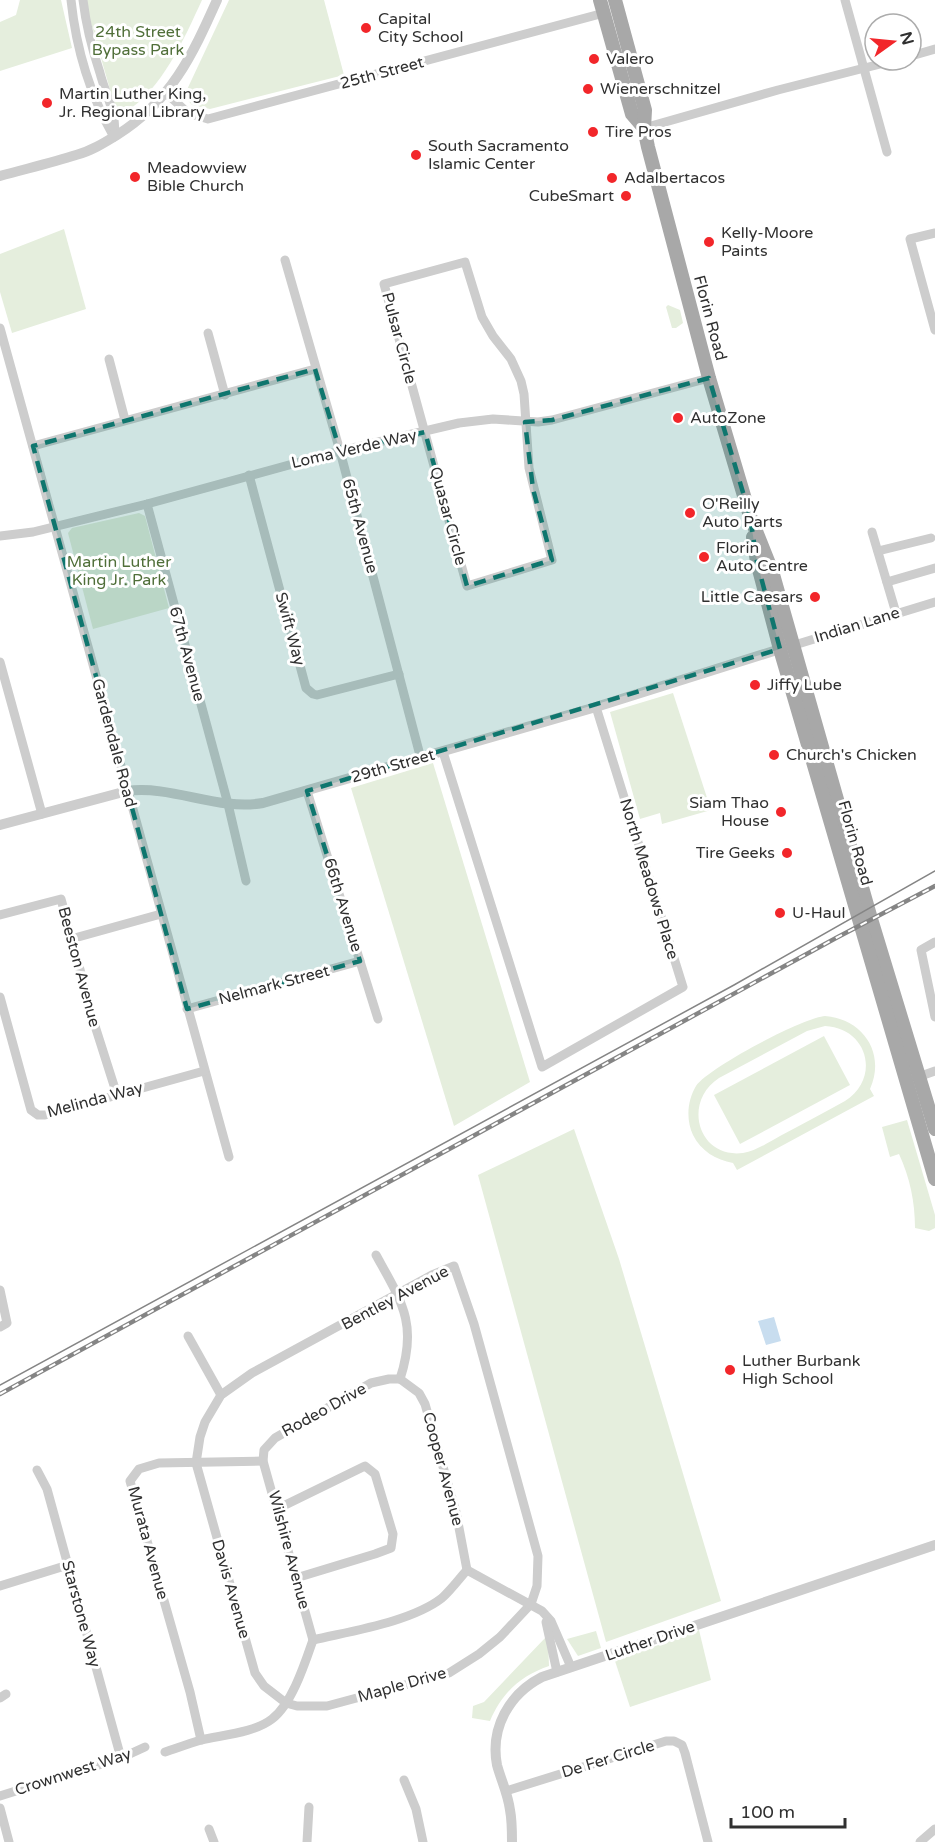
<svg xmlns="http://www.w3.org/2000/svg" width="935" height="1842" viewBox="0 0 935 1842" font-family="'Varela Round',sans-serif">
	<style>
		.green { fill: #e5eedd; fill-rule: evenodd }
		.water { fill: #c8ddef }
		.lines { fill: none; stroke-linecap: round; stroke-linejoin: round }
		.minor { stroke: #cdcdcd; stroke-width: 9 }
		.tertiary { stroke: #cdcdcd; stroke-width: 10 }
		.primary { stroke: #a8a8a8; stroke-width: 14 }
		.tram { stroke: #858585; stroke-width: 1.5 }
		.rail-casing { stroke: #858585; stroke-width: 4.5 }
		.rail { stroke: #fff; stroke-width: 2; stroke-dasharray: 7; stroke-linecap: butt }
		.marked { fill: #0f766e; fill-opacity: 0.2; stroke: #0f766e; stroke-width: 4.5; stroke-dasharray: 12 8; stroke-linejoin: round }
		.poi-dot { fill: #f2262a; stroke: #fff; stroke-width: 2 }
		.labels { text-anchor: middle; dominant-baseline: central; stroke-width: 6; stroke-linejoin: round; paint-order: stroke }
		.poi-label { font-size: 16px; fill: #303030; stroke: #fff; text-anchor: start }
		.park-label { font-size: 16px; fill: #506f39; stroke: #fff }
		.street-label { font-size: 16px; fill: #303030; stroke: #fff }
	</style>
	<rect width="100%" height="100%" fill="#fff"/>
	<g class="green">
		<path d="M20,0H61L72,48L0,71V22L16,15Z"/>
		<path d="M86,0H202C184,39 162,90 124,113L115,107L87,9Z"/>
		<path d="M229,0H324L344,75L210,109L192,105L184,96Z"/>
		<path d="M64,229L86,309L12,333L0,292V254Z"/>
		<path d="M668,305L680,310L683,323L676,328H672L666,307Z"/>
		<path d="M139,513L145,516L169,608L93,629L68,533L72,528Z"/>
		<path d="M673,693L711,810L662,824L660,813L640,819L610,712Z"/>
		<path d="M433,763L530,1082L454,1126L351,788Z"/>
		<path d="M825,1016C863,1019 886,1053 870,1089L874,1096L737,1170L733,1163C716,1160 701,1151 693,1135C686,1120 687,1101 696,1086C708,1068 802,1018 825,1016ZM825,1026C868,1028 881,1078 845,1101C824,1113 802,1124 780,1136C769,1142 756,1151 743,1153C698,1159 682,1102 719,1078L807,1031Z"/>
		<path d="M824,1036L850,1085L740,1144L714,1095Z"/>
		<path d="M907,1120L935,1215V1228L929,1231L915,1228C915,1202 910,1178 899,1154L890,1157L882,1127Z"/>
		<path d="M574,1129L619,1259L721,1601L606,1642L478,1175Z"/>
		<path d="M699,1630L711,1680L630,1707L615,1661Z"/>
		<path d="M596,1631L601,1648L578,1656L567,1639Z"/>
		<path d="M546,1637L548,1640L549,1666C520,1676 502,1693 490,1721L472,1718L473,1706L484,1702Z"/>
	</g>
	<path class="water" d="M774,1317L781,1341L766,1345L758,1321Z"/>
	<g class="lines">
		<g class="minor">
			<path d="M71,0C76,48 90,95 114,137"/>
			<path d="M83,0C86,25 92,49 100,73C105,93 118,116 114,137"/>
			<path d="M845,0L887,152"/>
			<path d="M911,56L935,49"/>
			<path d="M166,93L188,113L208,119L604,13"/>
			<path d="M644,128L778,90L896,60"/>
			<path d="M935,233L910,239L935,330"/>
			<path d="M285,260L340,451L421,759"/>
			<path d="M465,262L482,317L493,336L511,359L521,381L524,394L529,468L552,560L467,586L384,284Z"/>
			<path d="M0,328L229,1157"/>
			<path d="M208,333L225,395"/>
			<path d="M109,359L125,420"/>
			<path d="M33,446L315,369"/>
			<path d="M249,475L306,688L313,694L317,695L399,674"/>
			<path d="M147,504L228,804L246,881"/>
			<path d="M872,532L896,613"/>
			<path d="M0,536L33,532L147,504L340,451L459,423L493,419L538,422L552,420L709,378"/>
			<path d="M878,551L931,538"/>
			<path d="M887,582L935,568"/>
			<path d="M788,647L935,602"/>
			<path d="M0,662L42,814"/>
			<path d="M443,752L542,1067L683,987L596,707"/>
			<path d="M307,791L378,1019"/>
			<path d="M0,915L61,899L96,1029L117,1095"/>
			<path d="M71,939L161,914"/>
			<path d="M935,942L921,950L935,1017"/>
			<path d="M0,997L31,1110L38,1115H45L204,1071"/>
			<path d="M187,1009L360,961"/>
			<path d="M918,1077L935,1071"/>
			<path d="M376,1255C402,1302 418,1324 400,1379"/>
			<path d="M454,1266L474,1324L538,1556L537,1586L531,1604L500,1637L479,1654L449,1673L327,1706H297L286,1703L264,1686L255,1673L196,1463L200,1437L205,1422L221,1395L252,1373L432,1275Z"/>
			<path d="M0,1290L7,1323L0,1327"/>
			<path d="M188,1336L221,1395"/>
			<path d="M400,1379L419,1393L425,1404L456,1512L467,1570"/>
			<path d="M37,1470L47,1489L121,1758"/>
			<path d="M277,1509L365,1466L375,1474L393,1534L391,1548L375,1554L296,1578"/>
			<path d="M467,1570L542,1611L551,1621L571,1667"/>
			<path d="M0,1586L68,1565"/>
			<path d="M546,1622L557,1672"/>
			<path d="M313,1640L263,1461L264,1450L275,1438L371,1383L389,1379H400"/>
			<path d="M313,1640C351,1631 411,1622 442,1598C451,1590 459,1579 467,1570"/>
			<path d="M0,1698L6,1694"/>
			<path d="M201,1740L190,1692L130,1481L139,1469L159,1463L263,1461"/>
			<path d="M165,1752C177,1748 188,1744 201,1740C222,1735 254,1733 272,1719C292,1704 305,1663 313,1640"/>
			<path d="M404,1780L416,1809L423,1842"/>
			<path d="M506,1791L666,1741H674L682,1745L685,1753L708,1842"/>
			<path d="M0,1796L121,1758L145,1747"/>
			<path d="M0,1808L9,1842"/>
			<path d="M209,1829L214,1842"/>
			<path d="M307,1842L309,1807"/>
			<path d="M920,1842L935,1829"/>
		</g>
		<g class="tertiary">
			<path d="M0,176C25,169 51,163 76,155C91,151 104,143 117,135C171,101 192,56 217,0"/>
			<path d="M0,825L127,791C173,785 217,811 263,803L596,707L780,649"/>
			<path d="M512,1842C512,1831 512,1820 510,1810C508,1794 501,1780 497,1765C490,1728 509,1694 542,1677L935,1545"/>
		</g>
		<g class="primary">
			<path d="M600,0L632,114L644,128"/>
			<path d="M615,0L645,110L644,128L648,147L709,378L750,516L772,571L871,919L935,1129"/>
			<path d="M753,537L757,562L780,649L935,1179"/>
		</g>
		<path class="tram" d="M0,1385L734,985L935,871"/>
		<defs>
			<path id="rail" d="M0,1394L836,938L935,886"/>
		</defs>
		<use href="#rail" class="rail-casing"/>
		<use href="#rail" class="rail"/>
	</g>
	<path class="marked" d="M315,369L340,451L425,432L467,586L552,560L533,489L525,422L552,420L709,378L750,516L757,562L780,649L307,791L360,961L187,1009L33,446Z"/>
	<g class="poi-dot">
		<circle cx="366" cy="28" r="6"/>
		<circle cx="594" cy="59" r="6"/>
		<circle cx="588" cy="89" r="6"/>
		<circle cx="47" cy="103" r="6"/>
		<circle cx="593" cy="132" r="6"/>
		<circle cx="416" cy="155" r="6"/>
		<circle cx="135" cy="177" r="6"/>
		<circle cx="612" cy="178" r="6"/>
		<circle cx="626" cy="196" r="6"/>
		<circle cx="709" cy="242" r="6"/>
		<circle cx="678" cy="418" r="6"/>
		<circle cx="690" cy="513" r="6"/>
		<circle cx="704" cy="557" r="6"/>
		<circle cx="815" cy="597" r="6"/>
		<circle cx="755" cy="685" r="6"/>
		<circle cx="774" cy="755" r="6"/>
		<circle cx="781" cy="812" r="6"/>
		<circle cx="787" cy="853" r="6"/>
		<circle cx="780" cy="913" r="6"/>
		<circle cx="730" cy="1370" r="6"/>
	</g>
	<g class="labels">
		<g class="poi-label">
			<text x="378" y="19">Capital<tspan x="378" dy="18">City School</tspan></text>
			<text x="606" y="59">Valero</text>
			<text x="600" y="89">Wienerschnitzel</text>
			<text x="59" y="94">Martin Luther King,<tspan x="59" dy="18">Jr. Regional Library</tspan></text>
			<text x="605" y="132">Tire Pros</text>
			<text x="428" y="146">South Sacramento<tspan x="428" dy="18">Islamic Center</tspan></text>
			<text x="147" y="168">Meadowview<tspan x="147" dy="18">Bible Church</tspan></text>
			<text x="624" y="178">Adalbertacos</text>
			<text x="614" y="196" text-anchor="end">CubeSmart</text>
			<text x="721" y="233">Kelly-Moore<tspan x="721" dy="18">Paints</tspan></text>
			<text x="690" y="418">AutoZone</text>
			<text x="702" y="504">O'Reilly<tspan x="702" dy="18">Auto Parts</tspan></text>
			<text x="716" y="548">Florin<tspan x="716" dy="18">Auto Centre</tspan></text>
			<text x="803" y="597" text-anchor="end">Little Caesars</text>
			<text x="767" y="685">Jiffy Lube</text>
			<text x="786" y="755">Church's Chicken</text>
			<text x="769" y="803" text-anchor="end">Siam Thao<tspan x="769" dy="18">House</tspan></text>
			<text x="775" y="853" text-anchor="end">Tire Geeks</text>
			<text x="792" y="913">U-Haul</text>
			<text x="742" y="1361">Luther Burbank<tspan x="742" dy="18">High School</tspan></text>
		</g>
		<g class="park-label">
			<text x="138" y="32">24th Street<tspan x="138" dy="18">Bypass Park</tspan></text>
			<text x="119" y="562">Martin Luther<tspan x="119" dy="18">King Jr. Park</tspan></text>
		</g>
		<g class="street-label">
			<text transform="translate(382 73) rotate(-15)">25th Street</text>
			<text transform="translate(710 318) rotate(75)">Florin Road</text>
			<text transform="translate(399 338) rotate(75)">Pulsar Circle</text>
			<text transform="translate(354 449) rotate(-13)">Loma Verde Way</text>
			<text transform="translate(448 516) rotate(75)">Quasar Circle</text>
			<text transform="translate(360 526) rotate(75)">65th Avenue</text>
			<text transform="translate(857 625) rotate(-17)">Indian Lane</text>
			<text transform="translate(290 629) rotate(75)">Swift Way</text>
			<text transform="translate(187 654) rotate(75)">67th Avenue</text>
			<text transform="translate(114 743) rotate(75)">Gardendale Road</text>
			<text transform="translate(393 766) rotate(-16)">29th Street</text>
			<text transform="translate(855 843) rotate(74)">Florin Road</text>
			<text transform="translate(649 879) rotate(73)">North Meadows Place</text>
			<text transform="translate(343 905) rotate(73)">66th Avenue</text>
			<text transform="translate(79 967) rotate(75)">Beeston Avenue</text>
			<text transform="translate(274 985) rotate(-15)">Nelmark Street</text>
			<text transform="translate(95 1100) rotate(-15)">Melinda Way</text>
			<text transform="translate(395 1298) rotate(-28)">Bentley Avenue</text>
			<text transform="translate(324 1410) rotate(-29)">Rodeo Drive</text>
			<text transform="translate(443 1469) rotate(75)">Cooper Avenue</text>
			<text transform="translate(148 1543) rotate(75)">Murata Avenue</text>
			<text transform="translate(289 1550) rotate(75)">Wilshire Avenue</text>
			<text transform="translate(231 1589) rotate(74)">Davis Avenue</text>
			<text transform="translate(81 1614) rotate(75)">Starstone Way</text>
			<text transform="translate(650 1641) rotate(-19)">Luther Drive</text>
			<text transform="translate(402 1685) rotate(-16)">Maple Drive</text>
			<text transform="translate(608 1759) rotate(-17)">De Fer Circle</text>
			<text transform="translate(73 1772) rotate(-18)">Crownwest Way</text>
		</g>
	</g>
	<g transform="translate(893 42) rotate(75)"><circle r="28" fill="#ffffff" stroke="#acacac" stroke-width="1.5"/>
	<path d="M0-4.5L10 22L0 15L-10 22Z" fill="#f2262a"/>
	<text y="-9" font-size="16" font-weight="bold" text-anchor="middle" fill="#303030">N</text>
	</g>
	<path d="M731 1818v9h114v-9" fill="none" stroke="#303030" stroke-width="3"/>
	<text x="740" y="1818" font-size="18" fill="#303030" stroke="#ffffff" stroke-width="4.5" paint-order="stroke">100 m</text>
</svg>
